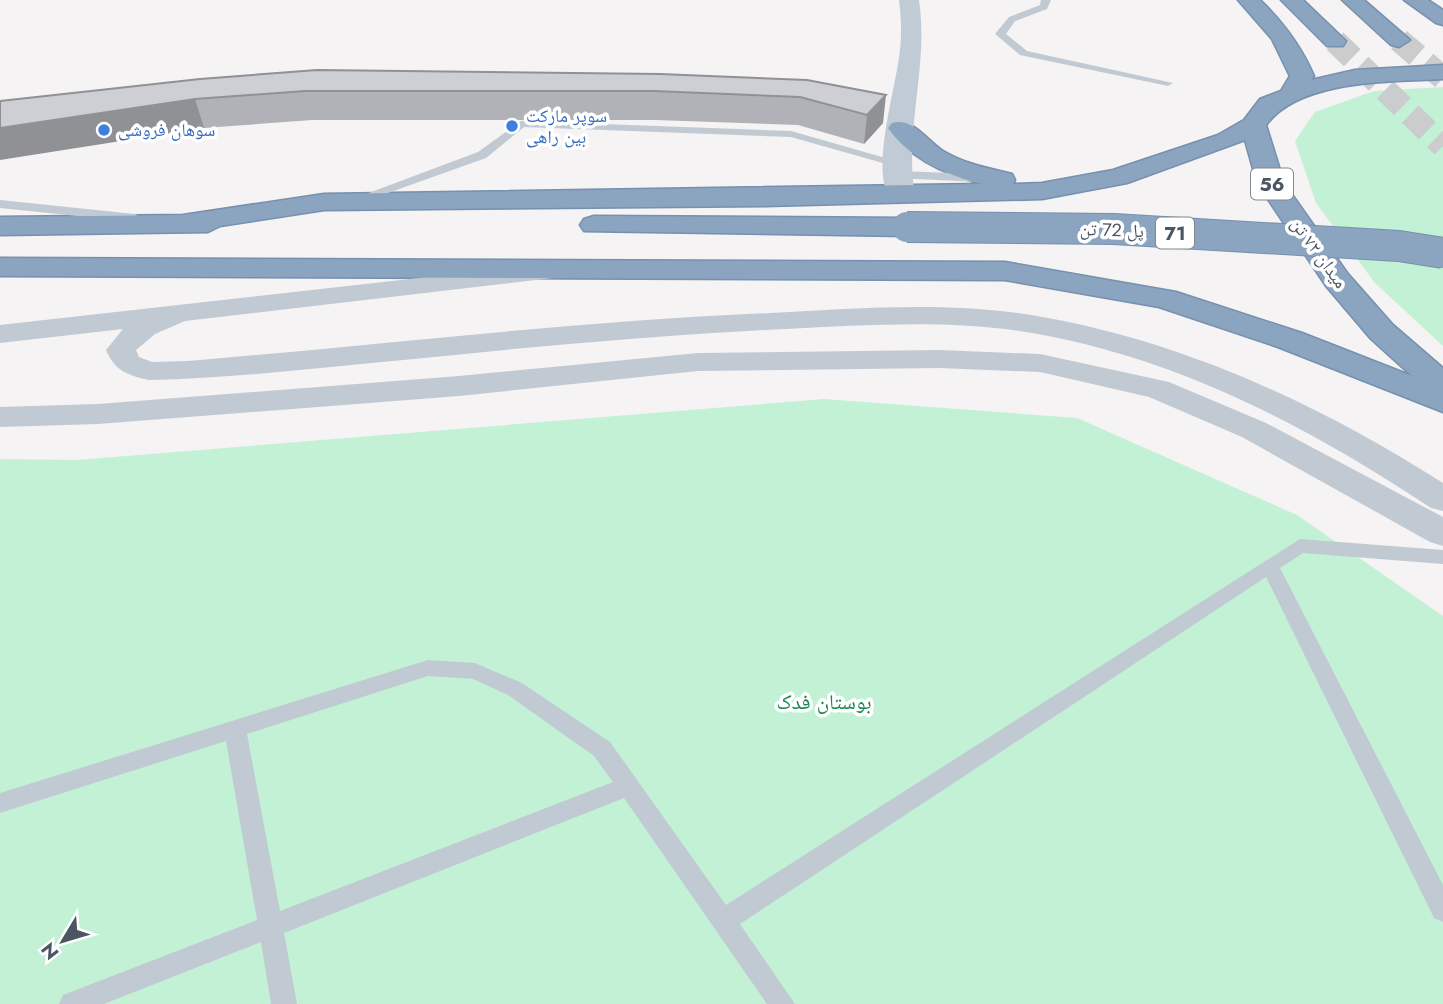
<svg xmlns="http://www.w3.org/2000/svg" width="1443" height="1004" viewBox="0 0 1443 1004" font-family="Jost,'Noto Naskh Arabic',sans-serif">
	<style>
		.green { fill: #c3f1d5 }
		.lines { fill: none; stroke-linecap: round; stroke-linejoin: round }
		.highway-tunnel { stroke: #caccce; stroke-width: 24; stroke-dasharray: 24 11; stroke-linecap: butt }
		.highway-casing { stroke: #7690ad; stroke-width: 3 }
		.lane { fill: #c1cad2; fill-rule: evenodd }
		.street { fill: #c1cad2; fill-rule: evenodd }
		.secondary { fill: #c1cbd6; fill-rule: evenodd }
		.highway { fill: #8ba5c1; fill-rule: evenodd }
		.highway-bridge-casing { stroke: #7690ad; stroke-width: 32; stroke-linecap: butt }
		.highway-bridge { stroke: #8ba5c1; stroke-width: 30 }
		.wall { fill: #b0b2b7 }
		.shaded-wall { fill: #909195 }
		.building { fill: #cdcfd5; stroke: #909195; stroke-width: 2 }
		.shop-dot { fill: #3f7fe0; stroke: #fff; stroke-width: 2.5 }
		.labels { text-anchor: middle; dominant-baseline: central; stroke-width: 7; stroke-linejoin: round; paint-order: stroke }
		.far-shop-label { font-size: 18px; fill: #366cbe; stroke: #fff; text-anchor: start }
		.far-street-label { font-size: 18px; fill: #4a5661; stroke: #fff }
		.shield { fill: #fff; stroke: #808990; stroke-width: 2 }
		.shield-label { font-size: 19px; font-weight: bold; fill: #4a5661 }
		.park-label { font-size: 21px; fill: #17864f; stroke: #fff }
	</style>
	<rect width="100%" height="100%" fill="#f5f3f3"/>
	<g class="green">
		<path d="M1443,87V346L1375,283L1316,203L1295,141L1315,112L1374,91Z"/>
		<path d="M824,399L1077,418L1297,515L1443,616V1004H0V459L77,460Z"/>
	</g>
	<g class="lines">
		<g class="highway-tunnel">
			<path d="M1399,40L1443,78"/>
			<path d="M1335,41L1443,146"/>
		</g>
		<defs>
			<g id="highway">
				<path d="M1238,0H1260C1283,22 1301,46 1314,76L1311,80L1355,70L1443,65V79C1390,82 1300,79 1266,125L1284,183L1348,274L1393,325L1443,368V412L1278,347L1159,307L1005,280L0,276V258L1005,262L1176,292L1302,333L1412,376L1371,339L1326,286L1257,183L1245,140L1127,183L1042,199L765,206L324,210L220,226L208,232L0,235V217L183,215L324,194L982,184C946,175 910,159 888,128L892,123C913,117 926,140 943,151C965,164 987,168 1012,174L1015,180L1013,184L1042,183L1113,170L1218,135L1244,120L1260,99L1281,91L1290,76L1272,39Z"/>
				<path d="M1281,0H1303L1346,41L1343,46H1327Z"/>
				<path d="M1342,0H1364L1410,40L1399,47L1391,45Z"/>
				<path d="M1404,0H1428L1443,10V25L1436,23Z"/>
				<path d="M594,216L907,218L917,221L921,227L917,233L907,236L584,231L580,225L584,219Z"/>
			</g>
		</defs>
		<use href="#highway" class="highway-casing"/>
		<g class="lane">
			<path d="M1041,0H1051L1047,9L1015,21L1006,34L1027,51L1173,83L1168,86L1020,55L995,34L1009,17L1040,5Z"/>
			<path d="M521,121L791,131L903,163L897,167L791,137L524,127L486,158L360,203L350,200L478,152Z"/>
			<path d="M897,171L982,174L988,178L982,182L893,178L891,175Z"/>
			<path d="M0,200L135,214L141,218L135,222L0,208Z"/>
			<path d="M1300,539L1443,550V564L1303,553L1280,568L1443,885V922L1434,918L1266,577L740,924L795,1004H767L624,798L284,933L297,1004H271L261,942L104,1004H59L63,995L257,920L226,741L0,813V793L428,660L475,663L522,683L610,742L726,905ZM428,676L473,679L508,695L594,756L613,782L280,911L247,734Z"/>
		</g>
		<g class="street">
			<path d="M543,264L553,266L557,272L553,278L185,321L155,334L136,350L139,357L152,362L188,361C382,345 576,321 771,313C859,308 950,301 1037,316C1183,341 1319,404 1443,483V511L1431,508C1311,428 1181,360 1038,334C955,319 869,325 786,329C662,335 538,346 414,359C326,367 238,378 149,380C127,375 115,371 106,350L123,329L0,343V325Z"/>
			<path d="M939,350L1040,354L1169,382L1266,423L1443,517V546L1430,542L1242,437L1149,397L1040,372L939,368L698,371L459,396L98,424L0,427V407L98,404L459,376L698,353Z"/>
		</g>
		<path class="secondary" d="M899,0H919C929,66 904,129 915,195L911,201H891C869,169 897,87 900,49C902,33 901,17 899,0Z"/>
		<use href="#highway" class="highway"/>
		<defs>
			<path id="highway-bridge" d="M907,227L1114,229L1399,246L1443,253"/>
		</defs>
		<use href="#highway-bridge" class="highway-bridge-casing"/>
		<use href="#highway-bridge" class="highway-bridge"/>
	</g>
	<path class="wall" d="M660,74L807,80L883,123L864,144L798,125L655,120H312L204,128L0,101Z"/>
	<g class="shaded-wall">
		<path d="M886,95L883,123L864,144L867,115Z"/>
		<path d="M195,99L204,128L0,160V128Z"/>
	</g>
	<path class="building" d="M317,70L660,74L807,80L886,95L867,115L800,97L654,91H305L195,99L0,128V101L200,79Z"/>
	<g class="shop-dot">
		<circle cx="512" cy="126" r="7"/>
		<circle cx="104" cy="130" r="7"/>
	</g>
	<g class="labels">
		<g class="far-shop-label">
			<text x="526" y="116">سوپر مارکت<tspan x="526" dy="21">بین راهی</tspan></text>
			<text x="118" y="130">سوهان فروشی</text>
		</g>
		<g class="far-street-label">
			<text transform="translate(1112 230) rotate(2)">پل 72 تن</text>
			<text transform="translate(1319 253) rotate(54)">میدان ۷۲ تن</text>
		</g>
		<g class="shield">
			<rect x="1251" y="168.5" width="42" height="31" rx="5"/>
			<rect x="1156" y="217.5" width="38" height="31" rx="5"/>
		</g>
		<g class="shield-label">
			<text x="1272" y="184">56</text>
			<text x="1175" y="233">71</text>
		</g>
		<g class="park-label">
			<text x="824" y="702">بوستان فدک</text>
		</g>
	</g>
	<g transform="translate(63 941) rotate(232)" stroke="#ffffff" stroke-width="5" paint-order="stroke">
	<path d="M0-5L12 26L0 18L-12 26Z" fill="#4a5661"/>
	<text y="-10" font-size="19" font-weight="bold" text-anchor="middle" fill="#4a5661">N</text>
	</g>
</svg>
